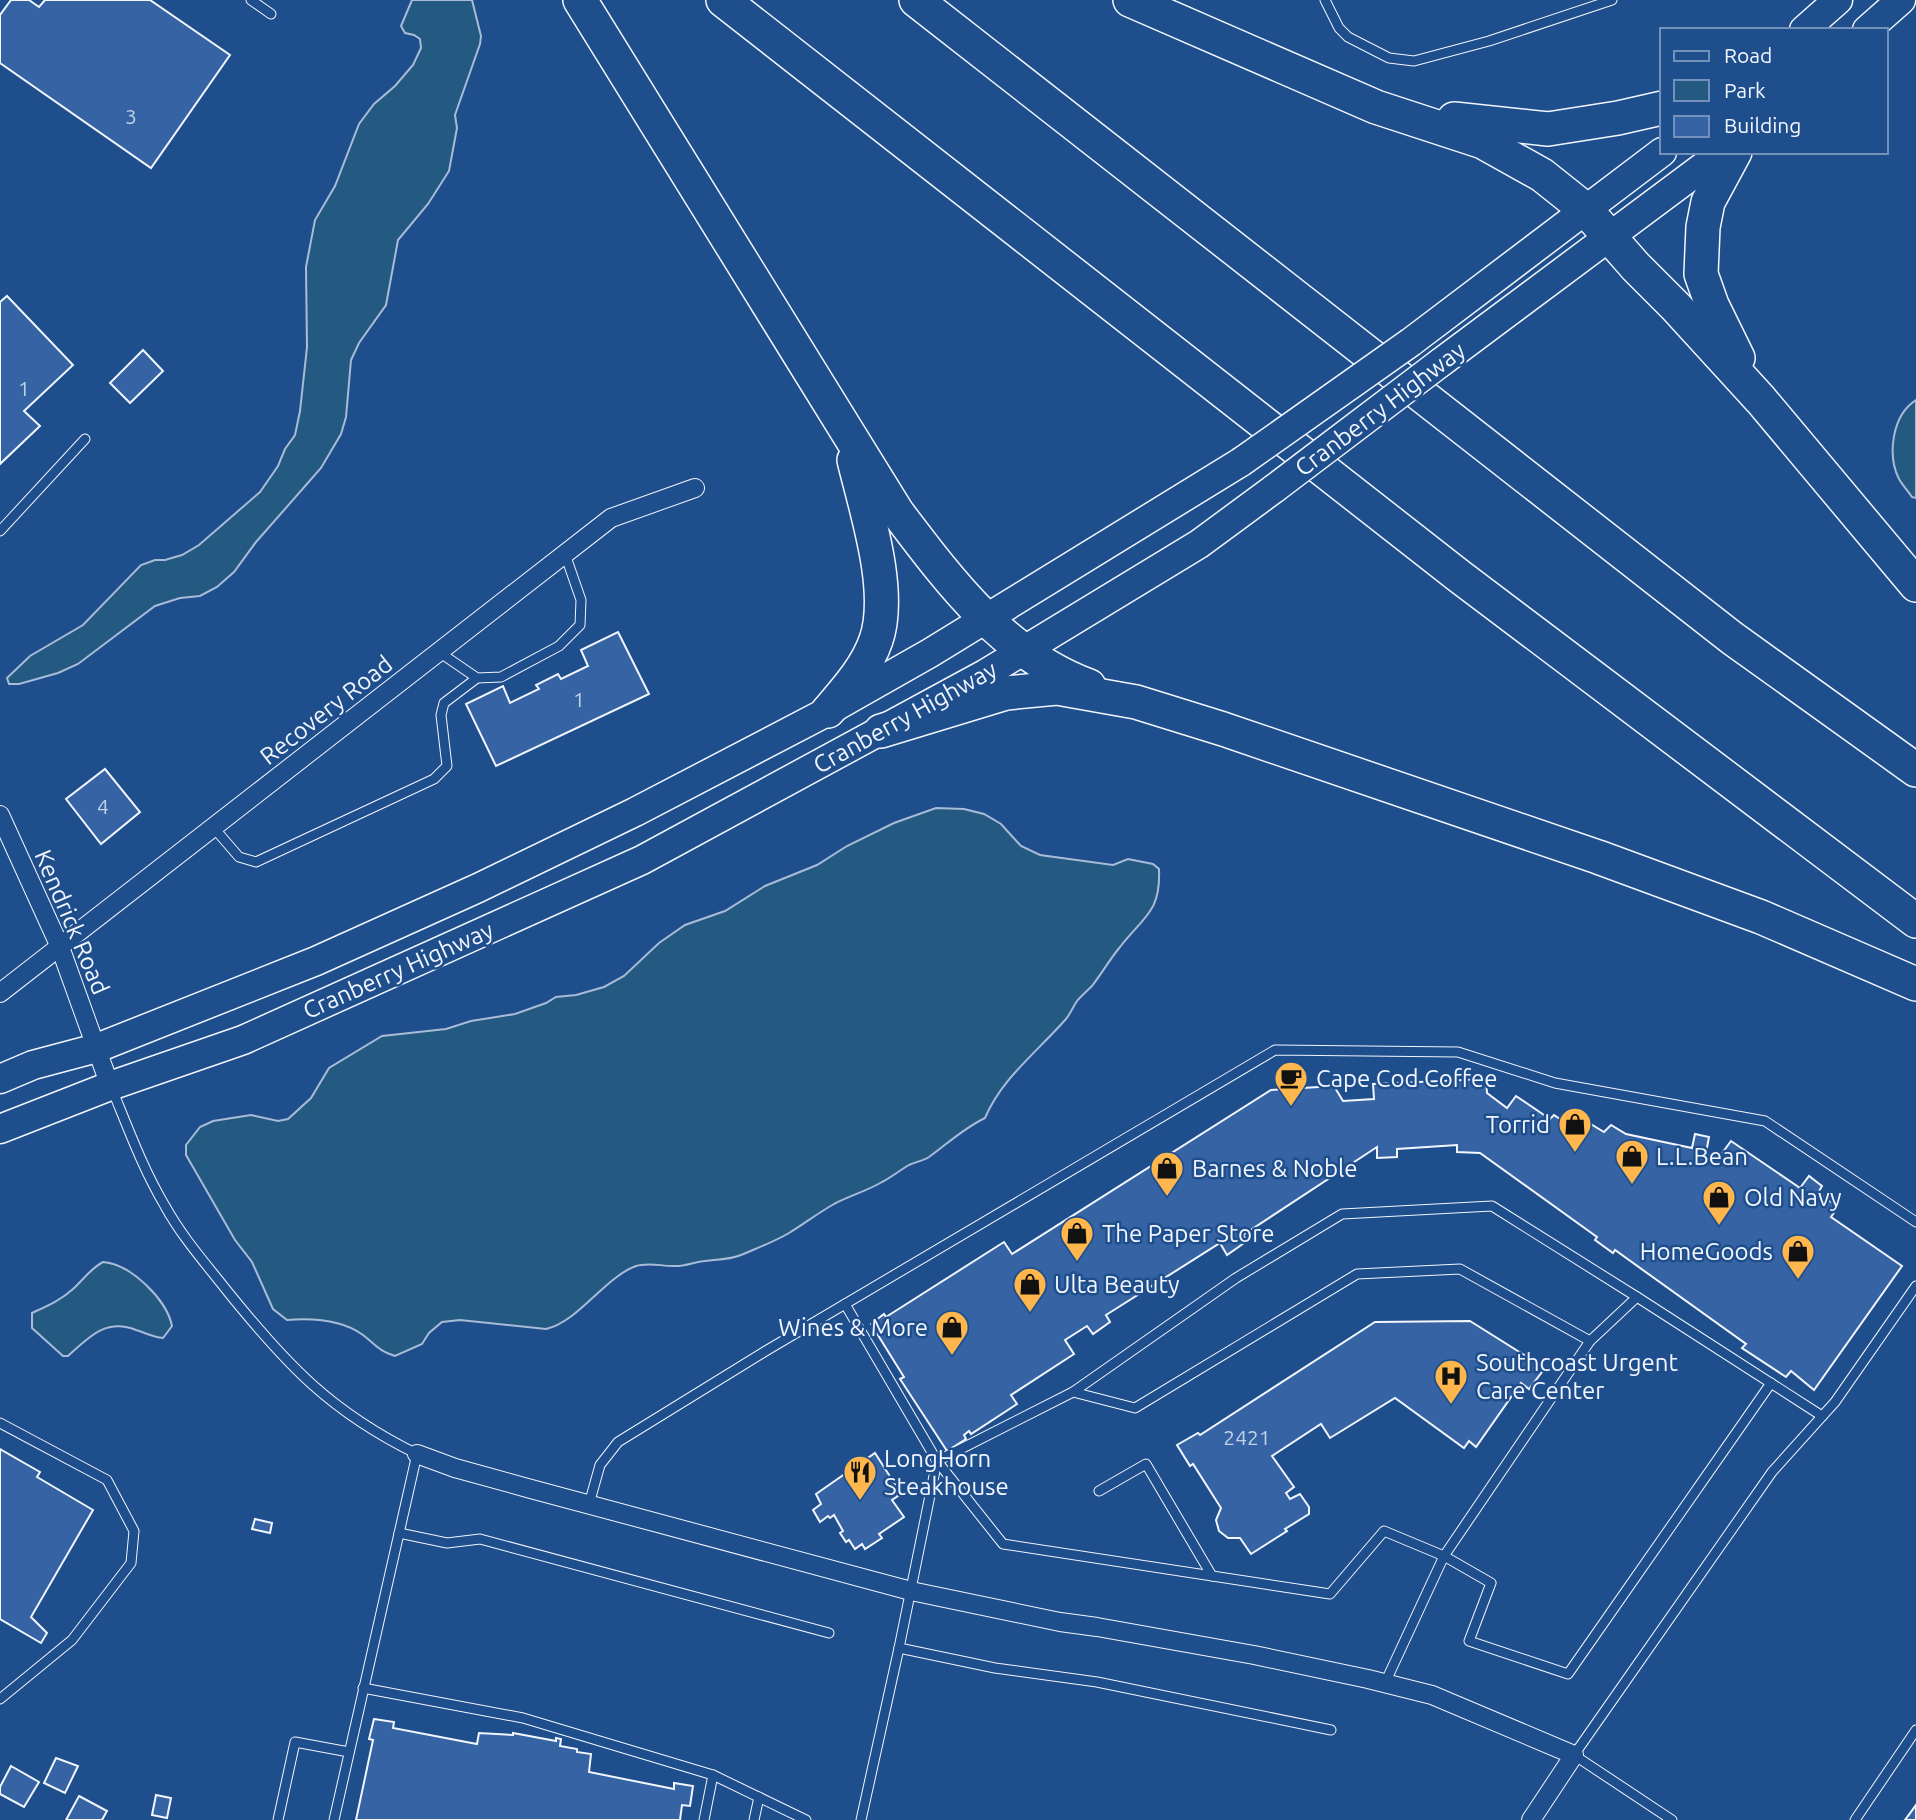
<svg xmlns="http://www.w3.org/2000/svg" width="1916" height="1820" viewBox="0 0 1916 1820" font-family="Ubuntu,sans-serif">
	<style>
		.green { fill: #245a82; stroke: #a8bbd7; stroke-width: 2 }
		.building { fill: #3563a3; stroke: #f2f6ff; stroke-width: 2 }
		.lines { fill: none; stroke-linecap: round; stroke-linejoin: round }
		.lane-casing { stroke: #f2f6ff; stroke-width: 11 }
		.street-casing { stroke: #f2f6ff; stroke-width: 20 }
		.primary-casing { stroke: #f2f6ff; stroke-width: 31 }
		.highway-casing { stroke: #f2f6ff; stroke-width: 36 }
		.lane { stroke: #1f4e8c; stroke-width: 9 }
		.street { stroke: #1f4e8c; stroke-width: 18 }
		.primary { stroke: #1f4e8c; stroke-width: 28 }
		.highway { stroke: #1f4e8c; stroke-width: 33 }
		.primary-bridge-casing { stroke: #f2f6ff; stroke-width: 31; stroke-linecap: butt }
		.primary-bridge { stroke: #1f4e8c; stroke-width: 28 }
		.labels { text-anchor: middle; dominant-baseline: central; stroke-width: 5; stroke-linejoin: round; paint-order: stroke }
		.number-label { font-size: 21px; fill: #c3d1e8 }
		.street-label { font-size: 24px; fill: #f2f6ff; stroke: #1f4e8c }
		.poi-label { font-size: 24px; fill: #f2f6ff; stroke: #1f4e8c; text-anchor: start }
	</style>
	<rect width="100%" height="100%" fill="#1f4e8c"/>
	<g class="green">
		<path d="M412,0H472L481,36L480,44L455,115L457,128L449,171L428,204L398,240L386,305L359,343L351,360L346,417L341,434L321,468L256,542L234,572L217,587L200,596L180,598L155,606L78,664L58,673L19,684H9L7,678L30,656L83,625L141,565L155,560H165L182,555L199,545L260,492L278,466L285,449L295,435L300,411L307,347L306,267L315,220L335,186L359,124L374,104L395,86L413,65L421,48L420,39L414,35L405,33L401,26Z"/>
		<path d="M1916,400V498L1912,497C1908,491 1903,486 1899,479C1887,455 1892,415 1916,400Z"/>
		<path d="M936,808L964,809L984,814L1001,824L1021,846L1040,855L1113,865L1128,859L1153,864L1159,869C1161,912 1144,916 1120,947C1110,959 1102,973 1092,986C1087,991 1081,996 1077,1001C1073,1007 1070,1014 1066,1019C1037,1052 1002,1078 985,1118C964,1128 947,1144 929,1157C923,1161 915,1162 909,1165C900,1170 892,1177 882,1182C867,1191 849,1196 834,1204C818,1213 804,1224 789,1233C774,1242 757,1248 741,1255C729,1260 717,1259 705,1261C694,1262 684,1267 673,1266C661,1266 648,1262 636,1266C605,1277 578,1322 546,1329L460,1320L442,1322L429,1333L422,1344L395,1356C379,1351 376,1345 363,1335C341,1319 312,1318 287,1320L273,1309L252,1262L235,1240L186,1155V1145L200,1127L213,1121L251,1115L278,1121L288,1119L311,1098L329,1068L382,1036L446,1029L471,1021L515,1014L546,1003L556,997L576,995L604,987L624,976L659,943L685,925L725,911L765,886L817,865L847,846L894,823Z"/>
		<path d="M103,1262C131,1264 167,1300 172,1326L163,1338C152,1337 146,1333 136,1330C106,1318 89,1337 68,1356H63L32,1328V1313C47,1306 61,1300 73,1289C84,1279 90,1269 103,1262Z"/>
	</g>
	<g class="building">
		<path d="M11,0H29L39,7L45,0H150L230,55L151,168L0,63V15Z"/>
		<path d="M7,296L73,365L24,411L40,426L0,464V302Z"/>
		<path d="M143,350L163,371L130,403L110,383Z"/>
		<path d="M618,632L649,694L496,766L466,704L503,686L510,703L539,689L536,685L558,674L561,679L588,666L581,650Z"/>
		<path d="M105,769L140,812L101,844L66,799Z"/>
		<path d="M1486,1079L1487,1093L1507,1108L1516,1096L1550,1119L1554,1115L1573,1128L1577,1123L1585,1127L1589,1123L1604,1132L1611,1125L1626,1134L1692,1148L1695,1134L1709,1137L1706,1153L1717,1160L1731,1141L1800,1188L1809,1176L1822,1186L1818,1193L1838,1207L1831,1217L1902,1266L1814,1390L1791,1371L1786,1377L1742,1348L1746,1344L1615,1250L1613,1253L1595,1240L1597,1237L1480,1153L1457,1152V1145L1397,1149V1157L1377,1158V1147L1243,1235L1247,1241L1227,1255L1220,1243L1106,1315L1110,1322L1093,1334L1087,1326L1065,1340L1074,1354L1011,1395L1017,1404L971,1434L969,1431L964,1435L966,1439L947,1451L900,1379L904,1377L871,1324L884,1314L886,1317L1004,1242L1012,1254L1271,1090L1334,1086L1343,1101L1374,1099L1373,1084Z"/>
		<path d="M1470,1321L1545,1368L1529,1389L1521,1383L1476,1447L1469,1441L1464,1448L1395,1398L1330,1438L1321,1424L1272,1456L1294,1487L1286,1493L1290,1499L1300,1494L1309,1507V1514L1285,1529L1287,1531L1251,1554L1240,1538H1228L1219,1531L1216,1520L1221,1508L1193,1464L1190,1466L1177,1445L1198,1433L1200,1435L1375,1322Z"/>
		<path d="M0,1449L40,1472L37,1477L93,1510L31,1617L47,1633L41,1643L0,1619Z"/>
		<path d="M875,1453L898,1489L894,1491L898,1496L892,1500L904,1517L879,1534L882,1538L865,1549L862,1544L855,1549L849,1540L846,1542L840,1533L843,1531L834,1515L830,1518L828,1516L820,1522L813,1510L821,1504L816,1494Z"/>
		<path d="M255,1519L272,1523L270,1533L252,1529Z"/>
		<path d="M374,1719L394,1722L393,1728L477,1744L479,1733L513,1735V1733L556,1741V1738L561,1739L560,1746L577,1749V1752L591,1754L589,1772L674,1789V1783L693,1786L690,1806L682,1805L680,1820H356L373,1740L369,1739Z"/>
		<path d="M56,1758L78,1766L65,1793L44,1783Z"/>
		<path d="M11,1766L39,1782L24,1807L0,1794V1787Z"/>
		<path d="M156,1795L171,1798L167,1818L152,1815Z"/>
		<path d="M79,1796L107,1811L102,1820H66Z"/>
		<path d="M1916,1805V1820H1905Z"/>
	</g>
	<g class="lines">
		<defs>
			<g id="lane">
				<path d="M251,0L271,14"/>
				<path d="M1325,0L1339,28L1348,37L1389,58L1414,61L1489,41L1612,0"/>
				<path d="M0,531L85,439"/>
				<path d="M439,652L477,678L501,677L559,646L580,625L581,600L565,554"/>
				<path d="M214,828L239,857L256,862L434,779L447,766L441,715L444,703L477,678"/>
				<path d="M112,1089C128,1128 143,1169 165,1206C182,1237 206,1264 228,1292C287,1365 331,1412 417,1454L334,1820"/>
				<path d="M1637,1297L1492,1206L1342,1214L1236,1278L1073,1392L937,1461L1003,1544L1330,1594L1384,1531L1444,1556L1491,1583L1469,1641L1568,1674L1771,1383"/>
				<path d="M845,1304L937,1461L899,1648L995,1668L1097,1682L1331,1730"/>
				<path d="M1073,1392L1135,1408L1357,1274L1460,1269L1590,1341"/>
				<path d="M0,1423L107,1480L134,1531L131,1563L72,1640L0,1699"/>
				<path d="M1099,1491L1146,1464L1212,1576"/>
				<path d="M589,1504L600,1465L618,1442L769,1349L1275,1050L1458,1052L1555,1083L1765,1121L1916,1222"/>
				<path d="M399,1533L447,1543L480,1539L829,1633"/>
				<path d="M1385,1683L1444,1556L1590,1341L1637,1297L1822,1416"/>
				<path d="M363,1688L523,1718L713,1775L806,1820"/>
				<path d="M278,1820L295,1742L349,1752"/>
				<path d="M704,1820L713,1775"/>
				<path d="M754,1820L759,1797"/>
				<path d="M861,1820L899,1648"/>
				<path d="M1672,1820L1574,1755L1772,1472L1835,1402L1916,1286"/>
				<path d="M1855,1820L1916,1730"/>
			</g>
			<g id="street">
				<path d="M0,815L60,947L110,1086"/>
				<path d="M0,993L611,518L695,488"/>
				<path d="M417,1454L455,1468L531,1489L911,1591L1060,1622L1097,1627L1254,1655L1368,1679L1432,1695L1574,1755L1531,1820"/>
			</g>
			<g id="primary">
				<path d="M1804,30L1838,0"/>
				<path d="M1867,30L1901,0"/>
				<path d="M1411,342L1662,152"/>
				<path d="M1440,363L1723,152"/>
				<path d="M0,1079L33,1065L97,1048L316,961L478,888L635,812L819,716L930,653L1241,462"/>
				<path d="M0,1129L110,1086L243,1040L642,860L985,674L1199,544L1275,488"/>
			</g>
			<g id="highway">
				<path d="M580,0L897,512C950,582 1004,655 1089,686"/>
				<path d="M723,0L1459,576L1916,921"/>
				<path d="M916,0L1732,638L1916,770"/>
				<path d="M1130,0L1376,107L1483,142L1542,175L1586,210L1636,267L1676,307L1761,400L1916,585"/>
				<path d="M1454,119L1548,129L1618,118L1662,108"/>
				<path d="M1735,152L1708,202L1703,227L1701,274L1712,305L1738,358"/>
				<path d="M828,711C846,690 867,667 876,640C893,591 866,510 854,460"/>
				<path d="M881,731L1006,693L1057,688L1136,702L1223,729L1598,857L1761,917L1916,984"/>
			</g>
		</defs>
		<use href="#lane" class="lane-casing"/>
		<use href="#street" class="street-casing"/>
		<use href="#primary" class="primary-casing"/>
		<use href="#highway" class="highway-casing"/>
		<use href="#lane" class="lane"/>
		<use href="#street" class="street"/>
		<use href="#primary" class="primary"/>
		<use href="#highway" class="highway"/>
		<defs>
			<g id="primary-bridge">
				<path d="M1241,462L1411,342"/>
				<path d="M1275,488L1440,363"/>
			</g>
		</defs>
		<use href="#primary-bridge" class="primary-bridge-casing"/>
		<use href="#primary-bridge" class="primary-bridge"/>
	</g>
	<defs>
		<symbol id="cafe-pin" viewBox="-11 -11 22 30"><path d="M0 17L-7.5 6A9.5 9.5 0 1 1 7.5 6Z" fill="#ffb74d" stroke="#1f4e8c"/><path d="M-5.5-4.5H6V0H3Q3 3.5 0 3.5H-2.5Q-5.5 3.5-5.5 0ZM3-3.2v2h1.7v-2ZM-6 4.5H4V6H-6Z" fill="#111"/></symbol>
		<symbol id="shop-pin" viewBox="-11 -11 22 30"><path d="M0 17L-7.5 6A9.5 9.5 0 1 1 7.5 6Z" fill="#ffb74d" stroke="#1f4e8c"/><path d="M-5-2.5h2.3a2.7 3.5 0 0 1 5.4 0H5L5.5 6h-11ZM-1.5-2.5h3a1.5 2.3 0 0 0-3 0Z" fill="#111"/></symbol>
		<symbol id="hospital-pin" viewBox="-11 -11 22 30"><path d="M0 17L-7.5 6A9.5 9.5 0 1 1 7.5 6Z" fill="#ffb74d" stroke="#1f4e8c"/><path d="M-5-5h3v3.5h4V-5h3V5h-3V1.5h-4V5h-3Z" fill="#111"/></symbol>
		<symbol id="restaurant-pin" viewBox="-11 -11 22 30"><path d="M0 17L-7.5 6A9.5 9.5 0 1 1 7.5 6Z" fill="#ffb74d" stroke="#1f4e8c"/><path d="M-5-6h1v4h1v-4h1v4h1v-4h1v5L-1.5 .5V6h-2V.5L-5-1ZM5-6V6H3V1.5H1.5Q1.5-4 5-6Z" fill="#111"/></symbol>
	</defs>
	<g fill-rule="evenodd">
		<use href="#cafe-pin" x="1272" y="1059" width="38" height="52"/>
		<use href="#shop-pin" x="1556" y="1105" width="38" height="52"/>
		<use href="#shop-pin" x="1613" y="1137" width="38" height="52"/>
		<use href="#shop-pin" x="1148" y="1149" width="38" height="52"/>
		<use href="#shop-pin" x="1700" y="1178" width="38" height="52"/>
		<use href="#shop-pin" x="1058" y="1214" width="38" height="52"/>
		<use href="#shop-pin" x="1779" y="1232" width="38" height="52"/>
		<use href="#shop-pin" x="1011" y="1265" width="38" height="52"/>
		<use href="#shop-pin" x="933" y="1308" width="38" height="52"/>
		<use href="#hospital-pin" x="1432" y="1357" width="38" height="52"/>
		<use href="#restaurant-pin" x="841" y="1453" width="38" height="52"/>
	</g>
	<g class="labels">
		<g class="number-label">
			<text x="131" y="116">3</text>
			<text x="24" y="388">1</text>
			<text x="579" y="699">1</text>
			<text x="103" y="806">4</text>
			<text x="1247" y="1437">2421</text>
		</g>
		<g class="street-label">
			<text transform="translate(1380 409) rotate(-37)">Cranberry Highway</text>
			<text transform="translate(326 710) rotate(-38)">Recovery Road</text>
			<text transform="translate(905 717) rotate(-29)">Cranberry Highway</text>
			<text transform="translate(72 922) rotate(67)">Kendrick Road</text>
			<text transform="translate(398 970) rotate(-24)">Cranberry Highway</text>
		</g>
		<g class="poi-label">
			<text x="1316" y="1078">Cape Cod Coffee</text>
			<text x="1550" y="1124" text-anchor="end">Torrid</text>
			<text x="1656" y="1156">L.L.Bean</text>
			<text x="1192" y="1168">Barnes &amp; Noble</text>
			<text x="1744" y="1197">Old Navy</text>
			<text x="1102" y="1233">The Paper Store</text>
			<text x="1773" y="1251" text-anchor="end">HomeGoods</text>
			<text x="1054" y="1284">Ulta Beauty</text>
			<text x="928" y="1327" text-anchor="end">Wines &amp; More</text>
			<text x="1476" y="1362">Southcoast Urgent<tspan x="1476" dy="28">Care Center</tspan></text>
			<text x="884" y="1458">LongHorn<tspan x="884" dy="28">Steakhouse</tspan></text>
		</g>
	</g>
	<rect x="1660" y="28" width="228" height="126" fill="#1f4e8c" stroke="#7391ba" stroke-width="2"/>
	<rect x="1674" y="51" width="35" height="10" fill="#1f4e8c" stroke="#7391ba" stroke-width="2"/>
	<text x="1724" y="63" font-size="21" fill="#f2f6ff">Road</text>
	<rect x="1674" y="80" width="35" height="21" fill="#245a82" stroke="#7391ba" stroke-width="2"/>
	<text x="1724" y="98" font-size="21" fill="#f2f6ff">Park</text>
	<rect x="1674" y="116" width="35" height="21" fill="#3563a3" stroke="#7391ba" stroke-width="2"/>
	<text x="1724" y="133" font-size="21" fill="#f2f6ff">Building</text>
</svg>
